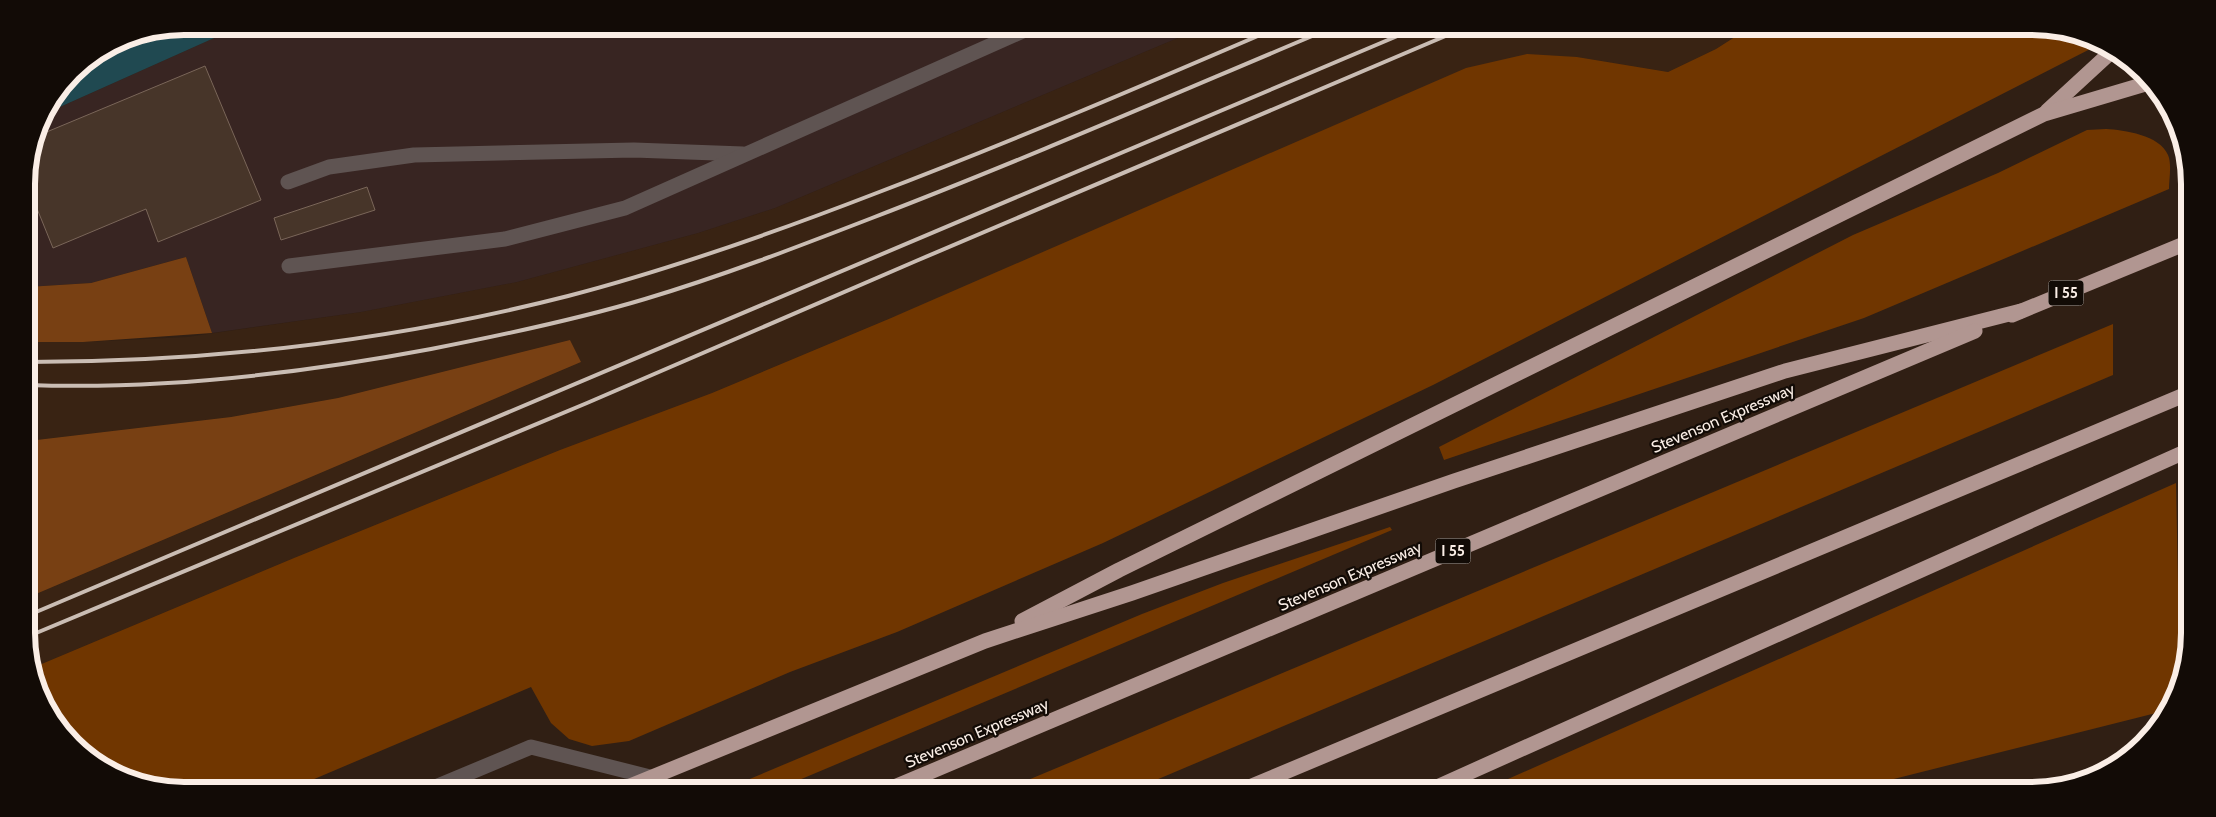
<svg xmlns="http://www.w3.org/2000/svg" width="2216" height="817" viewBox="0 0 2216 817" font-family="Cabin,sans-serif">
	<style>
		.built { fill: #392313 }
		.industrial { fill: #382522 }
		.green { fill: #703600 }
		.forest { fill: #784013 }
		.water { fill: #204951 }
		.building { fill: #473529; stroke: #7a6659 }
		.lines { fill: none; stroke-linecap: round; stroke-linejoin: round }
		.lane { stroke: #5f5452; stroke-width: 15 }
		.highway { stroke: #b19691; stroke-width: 15 }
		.rail { stroke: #cabdb4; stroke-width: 4 }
		.labels { text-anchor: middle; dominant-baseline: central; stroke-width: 4.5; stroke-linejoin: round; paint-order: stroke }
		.shield { fill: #120b06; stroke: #b4aaa3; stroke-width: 1 }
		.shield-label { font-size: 15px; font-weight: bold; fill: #faeee6 }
		.street-label { font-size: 16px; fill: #faeee6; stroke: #120b06 }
		.rim { fill: none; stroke: #faeee6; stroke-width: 6 }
	</style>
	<rect width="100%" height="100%" fill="#301f14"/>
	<path class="built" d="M1206,26H1752L1716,49L1668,72L1577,57L891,318L712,393L560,450L294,558L32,668L29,663V597L581,362L570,340L338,398L231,417L28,441V342H83L187,337L361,312L517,282L698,233L775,208Z"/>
	<path class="industrial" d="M241,26H1206L775,208L698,233L517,282L361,312L212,333L186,257L91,283L27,287V174L42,115Z"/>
	<g class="green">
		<path d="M1752,26H2032L2082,35L2098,45L1433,385L1103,543L897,632L790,672L629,741L592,746L569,739L551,723L531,687L286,791H184L134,782L66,737L32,668L294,558L560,450L712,393L891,318L1466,68L1527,54L1577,57L1668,72L1716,49Z"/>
		<path d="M2106,129C2124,130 2160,135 2168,155C2172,164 2169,179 2169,189L1864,318L1444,460L1439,447L1853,235L1998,173L2087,130Z"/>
		<path d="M2113,324V375L1130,791H1002Z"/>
		<path d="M2176,483L2180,685L2173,700L2168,702V710L1850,790L1481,791Z"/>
		<path d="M1390,527L1392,530L773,791H721L1142,614L1223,583Z"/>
	</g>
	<g class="forest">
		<path d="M186,257L212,333L83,342H28L27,287L91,283Z"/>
		<path d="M570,340L581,362L29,597L28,441L231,417L338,398Z"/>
	</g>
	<path class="water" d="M184,26H241L42,115L80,66L124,38Z"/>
	<g class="building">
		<path d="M205,66L261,200L158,242L146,209L53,248L27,184V174L37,136Z"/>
		<path d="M367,187L375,210L281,240L274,218Z"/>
	</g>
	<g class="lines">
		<g class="lane">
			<path d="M288,182L329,167L414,155L634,150L743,154"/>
			<path d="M289,266L505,239L625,208L1034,26"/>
			<path d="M426,791L531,747L650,777"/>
		</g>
		<g class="highway">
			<path d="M2047,111L2110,53"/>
			<path d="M2012,315L2189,242"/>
			<path d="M1022,621L1119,570L2044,114L2152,82"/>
			<path d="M618,791L985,641L1132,593L1454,481L1785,371L2021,311"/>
			<path d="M885,791L1975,331"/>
			<path d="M1240,791L2189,393"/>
			<path d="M1428,791L2189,450"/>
		</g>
		<g class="rail">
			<path d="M28,362C209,362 392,341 568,296C672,269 773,233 874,194C1011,142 1146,84 1281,26"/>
			<path d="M28,385C163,390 298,374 431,349C503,335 575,320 645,299C722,276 797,247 872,218C1028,158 1181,91 1336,26"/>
			<path d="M29,615L1421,26"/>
			<path d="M29,636L587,403L916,261L1469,26"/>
		</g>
	</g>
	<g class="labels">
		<g class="shield">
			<rect x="2048.5" y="280.5" width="35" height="25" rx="4"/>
			<rect x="1435.5" y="538.5" width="35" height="25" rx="4"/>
		</g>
		<g class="shield-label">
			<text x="2066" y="293">I 55</text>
			<text x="1453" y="551">I 55</text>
		</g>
		<g class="street-label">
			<text transform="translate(1723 418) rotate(-23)">Stevenson Expressway</text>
			<text transform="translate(1350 576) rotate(-23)">Stevenson Expressway</text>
			<text transform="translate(977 733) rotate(-23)">Stevenson Expressway</text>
		</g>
	</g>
	<path d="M0 0H2216V817H0ZM184 35H2032A149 149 0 0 1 2181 184V633A149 149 0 0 1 2032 782H184A149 149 0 0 1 35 633V184A149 149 0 0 1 184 35Z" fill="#120b06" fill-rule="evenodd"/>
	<path class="rim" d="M184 35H2032A149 149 0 0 1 2181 184V633A149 149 0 0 1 2032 782H184A149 149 0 0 1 35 633V184A149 149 0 0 1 184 35Z"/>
</svg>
